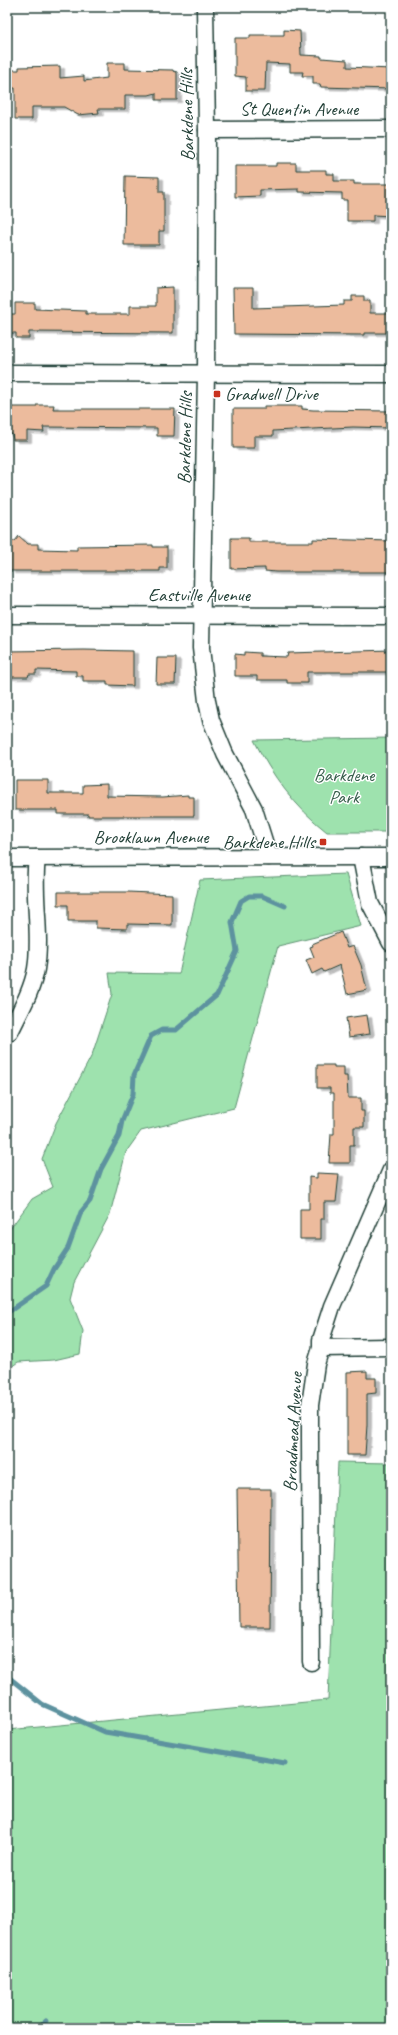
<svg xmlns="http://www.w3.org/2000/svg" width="398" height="2035" viewBox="0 0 398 2035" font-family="Caveat,sans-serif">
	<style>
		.green { fill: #9ee2ae; stroke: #5e9071 }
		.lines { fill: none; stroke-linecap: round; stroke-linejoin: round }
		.stream { stroke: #5d929f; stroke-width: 5 }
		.building { fill: #ecbb9d; stroke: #1f3d34; filter: url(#shadow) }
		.minor-casing { stroke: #1f3d34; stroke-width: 19 }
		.minor { stroke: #fff; stroke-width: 16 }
		.poi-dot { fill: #c8321e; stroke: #fff; stroke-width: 1.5 }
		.labels { text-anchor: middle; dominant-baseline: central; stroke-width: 3; stroke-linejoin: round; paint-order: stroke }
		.street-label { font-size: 19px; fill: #1f3d34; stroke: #fff }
		.poi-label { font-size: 19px; fill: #1f3d34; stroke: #fff; text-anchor: start }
		.park-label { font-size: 19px; fill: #385e4c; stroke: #fff }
	</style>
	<defs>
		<filter id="shadow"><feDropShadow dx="4.5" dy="2.5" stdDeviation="0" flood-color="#0004"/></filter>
	</defs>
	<rect width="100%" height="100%" fill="#fff"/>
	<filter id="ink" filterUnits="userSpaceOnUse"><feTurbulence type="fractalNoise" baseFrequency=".025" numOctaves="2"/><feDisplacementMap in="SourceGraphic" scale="8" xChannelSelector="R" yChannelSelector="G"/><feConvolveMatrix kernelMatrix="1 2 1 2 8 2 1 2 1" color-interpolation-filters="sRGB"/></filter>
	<g filter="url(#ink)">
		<g class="green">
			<path d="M391,738V832H327C295,807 272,776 254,740Z"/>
			<path d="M346,874L361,926L278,946L234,1108L141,1131L126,1152L110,1214L74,1282L70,1298L83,1331L80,1354L54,1360L18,1362L7,1370V1233L32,1199L53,1187L42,1159L56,1123L92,1055L112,994L109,973L179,974L200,880Z"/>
			<path d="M338,1462L391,1463V2028H7V1730L328,1700Z"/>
		</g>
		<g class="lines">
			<g class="stream">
				<path d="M7,1313L46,1286L54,1269L68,1248L81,1212L90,1201L101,1169L119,1136L122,1121L133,1094L134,1075L151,1036L162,1030H176L217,995L237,951L232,922L241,901L249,896H262L285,906"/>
				<path d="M7,1676L42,1704L105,1732L285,1763"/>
				<path d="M39,2028L46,2021"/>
			</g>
		</g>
		<g class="building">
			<path d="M284,30L300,31L301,55L321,56V58L347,60V67L391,69V89L321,87L320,84H313V76H302L303,72H290V64L266,63L265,91H246V77L235,76V38H250V35H284Z"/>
			<path d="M107,63H125V69L173,70V71L177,72V100H156V93L149,95H125V109H98L99,113L78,115L64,107H32V119H15V88H8V70H19V67L60,66V78L84,76V81L107,78Z"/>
			<path d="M276,163H296V170H326V174H334V181H354V184H391V216L373,215V221H347V200H342V193L299,192V189L260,190V196L235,197V166H276Z"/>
			<path d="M125,176L159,177V192H164V231H159V245H124Z"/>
			<path d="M173,287V333L29,332V338H16V333H7V314H15V303H35V309L86,311V314H130V306H156V288Z"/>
			<path d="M233,288H253V308L344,305V301H352V296H364V301H370V313H391V333H364V335L234,334Z"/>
			<path d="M36,405H54L53,409H175L174,436H157V428L43,427L44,432L27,431V440H13L12,434H7V407H36Z"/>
			<path d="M264,406H302V409L313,410L391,411V428L353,427L273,431V436H254V448H233V409H264Z"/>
			<path d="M19,536L28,544H38V549L77,550V546L153,545V547H167V568H160V571H10V541H15Z"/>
			<path d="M231,538H249V542H313V539L391,541V572H276L265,571V568L231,569Z"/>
			<path d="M84,650L133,651V686L107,685V681H83V676H76V671L36,670V674H29L28,677H7V651Z"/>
			<path d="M391,650V672H307V683H287V680H257V676H235V654L244,655V652L260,653V656L287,657L288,653Z"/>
			<path d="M157,658H176L175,684H156Z"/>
			<path d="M15,780H48V793H83V785L107,784V796L163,797L188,795V797H194V816H88V814H58V810H15Z"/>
			<path d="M58,892H128L172,894V925L127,924V929L96,928V921H68V905H58Z"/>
			<path d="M341,932L347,948L353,946L361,965L367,990L347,994L340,965L324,972L322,969L312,974L306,960L314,957L310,947L313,946L312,944Z"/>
			<path d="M367,1015L370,1034L349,1037L346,1018Z"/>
			<path d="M317,1065H334V1067H344V1076H347L348,1098H361V1111H364V1127H354V1145H350V1163H329L331,1134H334V1093H330V1088H317Z"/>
			<path d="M317,1173L339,1174L336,1202H324V1219H321V1239H300V1209H309V1177L317,1178Z"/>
			<path d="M367,1371V1378H376V1393L367,1394V1425L365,1455H347V1372Z"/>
			<path d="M237,1489H271L270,1627H239Z"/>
		</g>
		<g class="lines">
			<defs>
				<g id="minor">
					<path d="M205,7L207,130L206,374L201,648L207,701L211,720L225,754L254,809L269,857"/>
					<path d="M207,130L391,129"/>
					<path d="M7,373L391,374"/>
					<path d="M7,615L391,616"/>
					<path d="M361,857L370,903L391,943"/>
					<path d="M7,858L391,857"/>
					<path d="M7,1034L10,1032C20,1011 32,991 36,969C42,932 32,895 37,858"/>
					<path d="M321,1348L391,1347"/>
					<path d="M311,1662L310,1437V1405L316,1364L321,1348V1340L332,1306L391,1170"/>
				</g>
			</defs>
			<use href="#minor" class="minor-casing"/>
			<use href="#minor" class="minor"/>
		</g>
	</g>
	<g class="poi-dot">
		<rect x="213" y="390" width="8" height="8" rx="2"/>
		<rect x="319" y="838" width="8" height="8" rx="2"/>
	</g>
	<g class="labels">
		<g class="street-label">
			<text x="299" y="109">St Quentin Avenue</text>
			<text transform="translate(187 115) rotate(-91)">Barkdene Hills</text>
			<text transform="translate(185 438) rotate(-89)">Barkdene Hills</text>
			<text x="199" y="595">Eastville Avenue</text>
			<text x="151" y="837">Brooklawn Avenue</text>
			<text transform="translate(293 1432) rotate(-87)">Broadmead Avenue</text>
		</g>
		<g class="poi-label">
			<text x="225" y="394">Gradwell Drive</text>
			<text x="315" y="842" text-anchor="end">Barkdene Hills</text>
		</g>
		<g class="park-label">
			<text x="344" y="775">Barkdene<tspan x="344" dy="22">Park</tspan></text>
		</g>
	</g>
	<rect width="398" height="2035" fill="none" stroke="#fff" stroke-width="24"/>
	<rect x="12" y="12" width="374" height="2011" fill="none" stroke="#1f3d34" stroke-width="1.5" filter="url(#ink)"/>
</svg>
